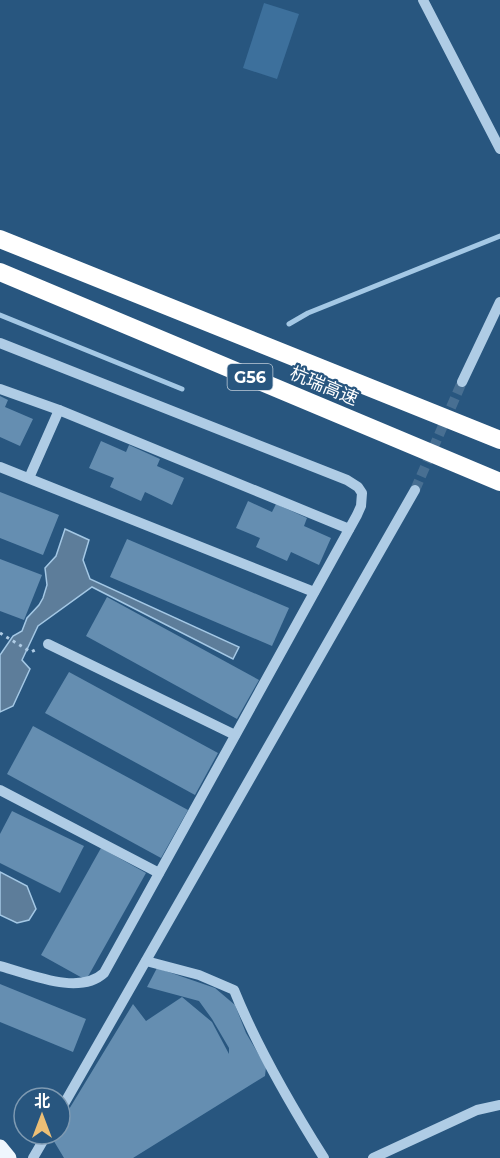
<svg xmlns="http://www.w3.org/2000/svg" width="500" height="1158" viewBox="0 0 500 1158" font-family="Montserrat,'Noto Sans SC',sans-serif">
	<style>
		.green { fill: #3d709c }
		.water { fill: #5d7d9a; stroke: #a4c8e5; stroke-width: 1.5 }
		.lines { fill: none; stroke-linecap: round; stroke-linejoin: round }
		.stream { stroke: #a4c8e5; stroke-width: 5 }
		.building { fill: #658eb1 }
		.minor-tunnel { stroke: #486f92; stroke-width: 10; stroke-dasharray: 10 5; stroke-linecap: butt }
		.path { stroke: #afcce5; stroke-width: 3; stroke-dasharray: 3 4.5; stroke-linecap: butt }
		.minor { stroke: #afcce5; stroke-width: 10 }
		.major { stroke: #eff6fd; stroke-width: 15 }
		.highway { stroke: #fff; stroke-width: 18 }
		.labels { text-anchor: middle; dominant-baseline: central; stroke-width: 4.5; stroke-linejoin: round; paint-order: stroke }
		.shield { fill: #28567f; stroke: #beccd9; stroke-width: 1.5 }
		.shield-label { font-size: 16px; font-weight: bold; fill: #fff }
		.street-label { font-size: 18px; fill: #fff; stroke: #28567f }
	</style>
	<rect width="100%" height="100%" fill="#28567f"/>
	<path class="green" d="M264,3L299,14L277,79L243,68Z"/>
	<g class="water">
		<path d="M65,529L89,540L83,560L90,579L239,647L233,659L92,587L38,626L22,660L30,669L13,706L0,712V655L13,636L22,631L27,618L39,605L43,598L47,585L45,568L56,556Z"/>
		<path d="M0,872L27,886L36,909L29,920L17,923L0,915Z"/>
	</g>
	<g class="lines">
		<g class="stream">
			<path d="M0,315L182,389"/>
			<path d="M289,324L308,313L500,236"/>
		</g>
	</g>
	<g class="building">
		<path d="M0,396L8,400L5,407L33,419L20,446L0,437Z"/>
		<path d="M101,441L126,452L129,445L160,459L157,466L184,478L172,505L145,492L141,501L110,487L114,478L89,468Z"/>
		<path d="M0,492L59,515L43,555L0,538Z"/>
		<path d="M248,501L272,512L276,504L307,518L304,526L331,538L319,565L291,552L287,561L256,547L260,538L236,528Z"/>
		<path d="M127,539L289,608L272,646L110,577Z"/>
		<path d="M0,559L42,575L24,620L0,611Z"/>
		<path d="M107,597L259,680L237,719L86,636Z"/>
		<path d="M69,672L218,753L195,795L45,713Z"/>
		<path d="M33,726L188,810L161,858L7,774Z"/>
		<path d="M12,811L84,846L60,893L0,863V834Z"/>
		<path d="M101,848L146,873L86,980L41,955Z"/>
		<path d="M157,968L215,988L235,1005L246,1033L266,1067L265,1076L133,1158H64L52,1138L54,1134H60V1124L133,1004L146,1021L182,997L212,1022L229,1054V1048L212,1019L199,1001L147,987Z"/>
		<path d="M0,984L86,1019L73,1052L0,1022Z"/>
	</g>
	<g class="lines">
		<path class="minor-tunnel" d="M415,490L462,382"/>
		<path class="path" d="M0,633L31,652L35,650"/>
		<g class="minor">
			<path d="M423,0L500,149"/>
			<path d="M0,343L347,480L358,487L362,493L361,506L357,515L104,973C79,996 30,974 0,966"/>
			<path d="M462,382L500,302"/>
			<path d="M0,389L59,410L349,529"/>
			<path d="M0,467L314,592"/>
			<path d="M29,478L59,410"/>
			<path d="M48,644L235,735"/>
			<path d="M0,790L159,873"/>
			<path d="M146,961L199,975L234,990C258,1049 290,1104 324,1158"/>
			<path d="M60,1111L415,490"/>
			<path d="M33,1158L47,1134"/>
			<path d="M373,1158L477,1110L500,1105"/>
		</g>
		<path class="major" d="M0,1147L9,1158"/>
		<g class="highway">
			<path d="M0,239L500,440"/>
			<path d="M0,272L500,482"/>
		</g>
	</g>
	<g class="labels">
		<rect class="shield" x="227.5" y="364" width="45" height="26" rx="4.5"/>
		<g class="shield-label">
			<text x="250" y="377">G56</text>
		</g>
		<g class="street-label">
			<text transform="translate(324 386) rotate(23)">杭瑞高速</text>
		</g>
	</g>
	<g transform="translate(42 1116)"><circle r="28" fill="#28567f" stroke="#7e9ab2" stroke-width="1.5"/>
	<path d="M0-4.5L10 22L0 15L-10 22Z" fill="#ecbf76"/>
	<text y="-9" font-size="16" font-weight="bold" text-anchor="middle" fill="#ffffff">北</text>
	</g>
</svg>
